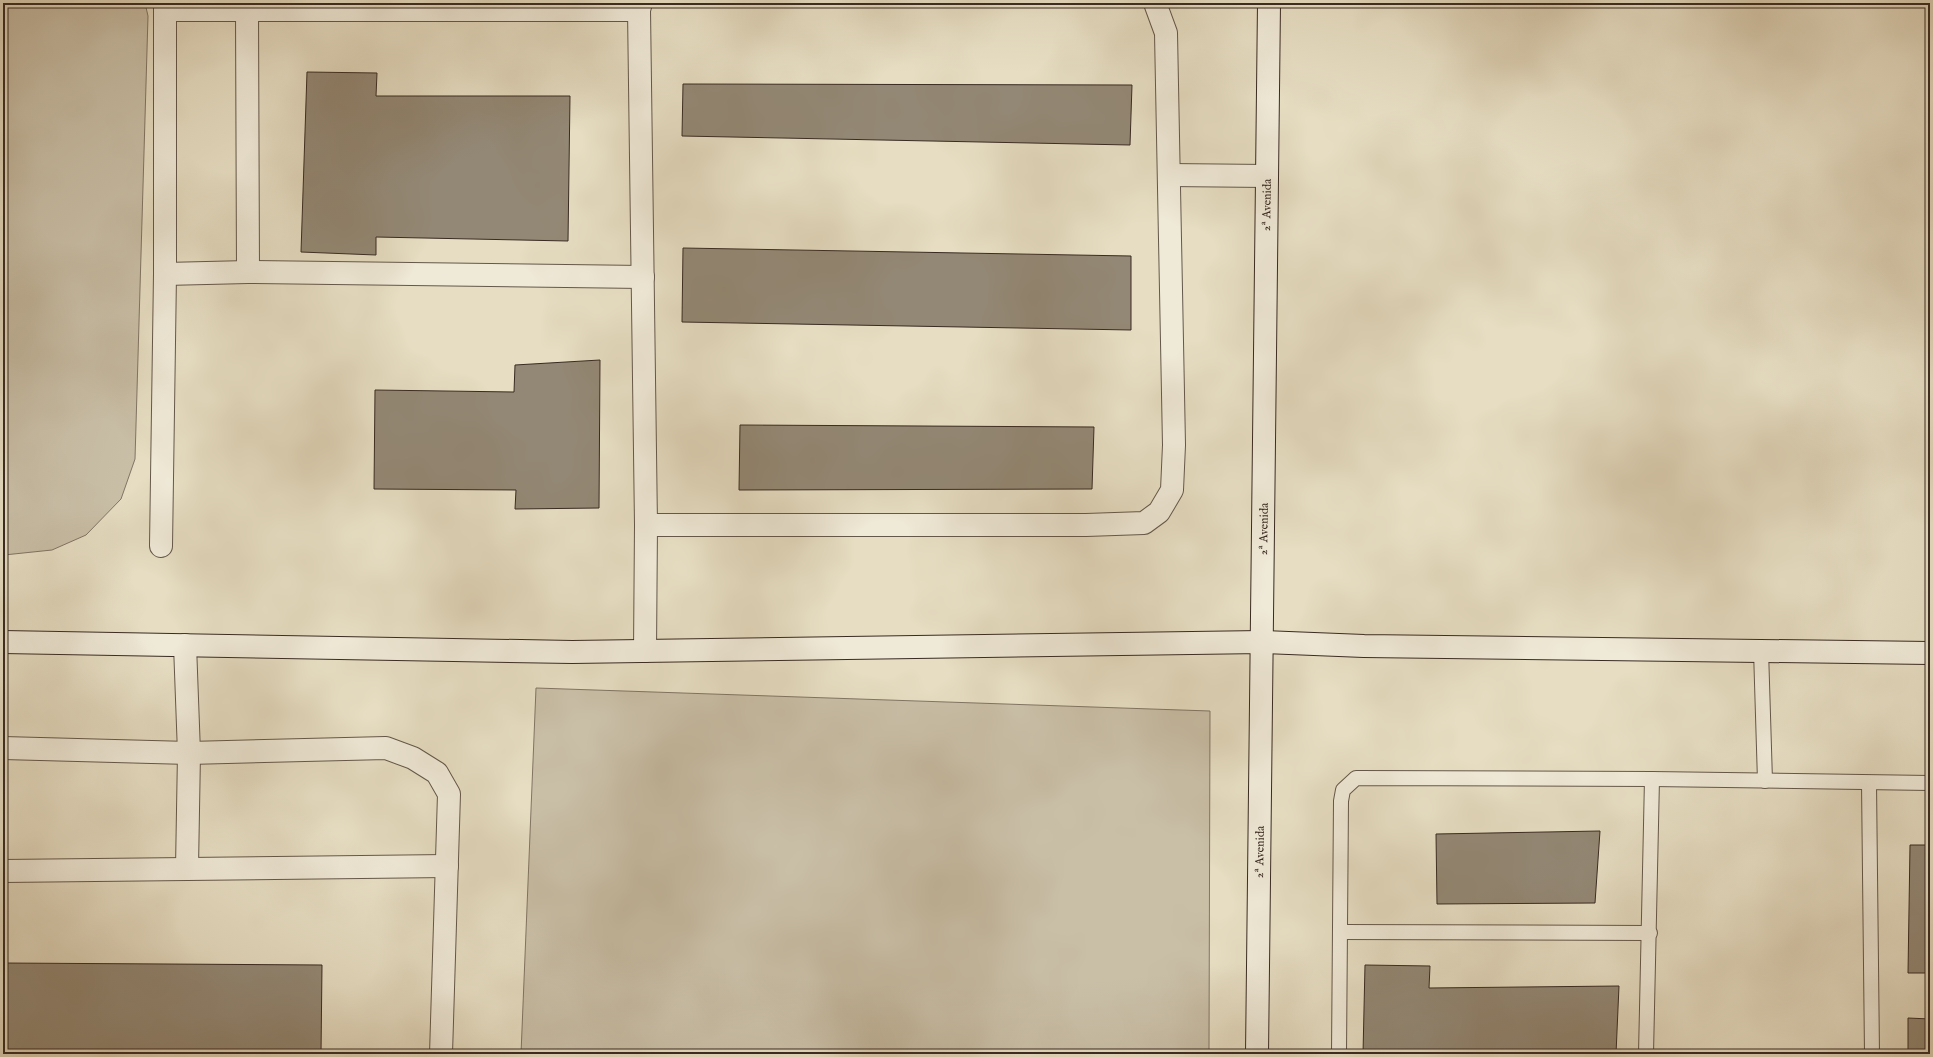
<svg xmlns="http://www.w3.org/2000/svg" width="1933" height="1057" viewBox="0 0 1933 1057" font-family="'IM FELL English',serif">
	<style>
		.green { fill: #c9bfa7; stroke: #817564 }
		.building { fill: #938875; stroke: #392b22 }
		.lines { fill: none; stroke-linecap: round; stroke-linejoin: round }
		.lane-casing { stroke: #64584a; stroke-width: 16 }
		.street-casing { stroke: #64584a; stroke-width: 24 }
		.secondary-casing { stroke: #392b22; stroke-width: 24 }
		.lane { stroke: #efe9d7; stroke-width: 14 }
		.street { stroke: #efe9d7; stroke-width: 22 }
		.secondary { stroke: #efe9d7; stroke-width: 22 }
		.labels { text-anchor: middle; dominant-baseline: central; stroke-width: 4; stroke-linejoin: round; paint-order: stroke }
		.street-label { font-size: 12px; fill: #392b22; stroke: #efe9d7 }
	</style>
	<rect width="100%" height="100%" fill="#e6ddc2"/>
	<filter id="stains"><feTurbulence type="fractalNoise" baseFrequency=".005" numOctaves="4"/><feColorMatrix values="0 0 0 0 .2 0 0 0 0 .09 0 0 0 0 .02 0 0 0 .5 -.17"/></filter>
	<radialGradient id="worn" r=".72"><stop offset=".6" stop-color="#630" stop-opacity="0"/><stop offset="1" stop-color="#630" stop-opacity=".3"/></radialGradient>
	<g class="green">
		<path d="M3,3H145L148,16L135,459L121,499L86,535L52,550L4,555Z"/>
		<path d="M536,688L1210,711L1209,1054H521Z"/>
	</g>
	<g class="building">
		<path d="M307,72L377,73L376,96H570L568,241L376,237V255L301,252Z"/>
		<path d="M683,84L1132,85L1130,145L682,136Z"/>
		<path d="M683,248L1131,256V330L682,322Z"/>
		<path d="M600,360L599,508L515,509L516,490L374,489L375,390L514,392L515,365Z"/>
		<path d="M740,425L1094,427L1092,489L739,490Z"/>
		<path d="M1600,831L1595,903L1437,904L1436,834Z"/>
		<path d="M1910,845H1930V973H1908Z"/>
		<path d="M3,963L322,965L321,1054H3Z"/>
		<path d="M1365,965L1430,966L1429,988L1619,986L1616,1054H1363Z"/>
		<path d="M1908,1018L1930,1019V1054H1908Z"/>
	</g>
	<g class="lines">
		<defs>
			<g id="lane">
				<path d="M1761,650L1765,781"/>
				<path d="M1869,783L1872,1054"/>
				<path d="M1340,932L1650,933"/>
				<path d="M1339,1054L1341,801L1343,790L1356,778L1652,779L1930,783"/>
				<path d="M1646,1054L1652,779"/>
			</g>
			<g id="street">
				<path d="M641,3L639,10L646,525L645,651"/>
				<path d="M165,10H639"/>
				<path d="M247,10L248,272"/>
				<path d="M1169,175L1267,176"/>
				<path d="M165,274L248,272L643,277"/>
				<path d="M646,525H1086L1144,523L1159,512L1172,490L1174,445L1166,33L1155,3"/>
				<path d="M161,546L165,274V3"/>
				<path d="M185,645L189,753L187,868"/>
				<path d="M3,748L189,753L386,748L413,758L437,773L449,794L441,1054"/>
				<path d="M3,871L447,866"/>
			</g>
			<g id="secondary">
				<path d="M3,642L572,652L1262,642L1364,646L1930,653"/>
				<path d="M1257,1054L1269,3"/>
			</g>
		</defs>
		<use href="#lane" class="lane-casing"/>
		<use href="#street" class="street-casing"/>
		<use href="#secondary" class="secondary-casing"/>
		<use href="#lane" class="lane"/>
		<use href="#street" class="street"/>
		<use href="#secondary" class="secondary"/>
	</g>
	<g class="labels">
		<g class="street-label">
			<text transform="translate(1267 205) rotate(-89)">2ª Avenida</text>
			<text transform="translate(1264 529) rotate(-89)">2ª Avenida</text>
			<text transform="translate(1260 852) rotate(-89)">2ª Avenida</text>
		</g>
	</g>
	<rect width="1933" height="1057" fill="none" stroke="#e6ddc2" stroke-width="16"/>
	<rect x="4" y="4" width="1925" height="1049" fill="none" stroke="#392b22" stroke-width="2"/>
	<rect x="8" y="8" width="1917" height="1041" fill="none" stroke="#392b22"/>
	<rect width="100%" height="100%" filter="url(#stains)"/>
	<rect width="100%" height="100%" fill="url(#worn)"/>
</svg>
